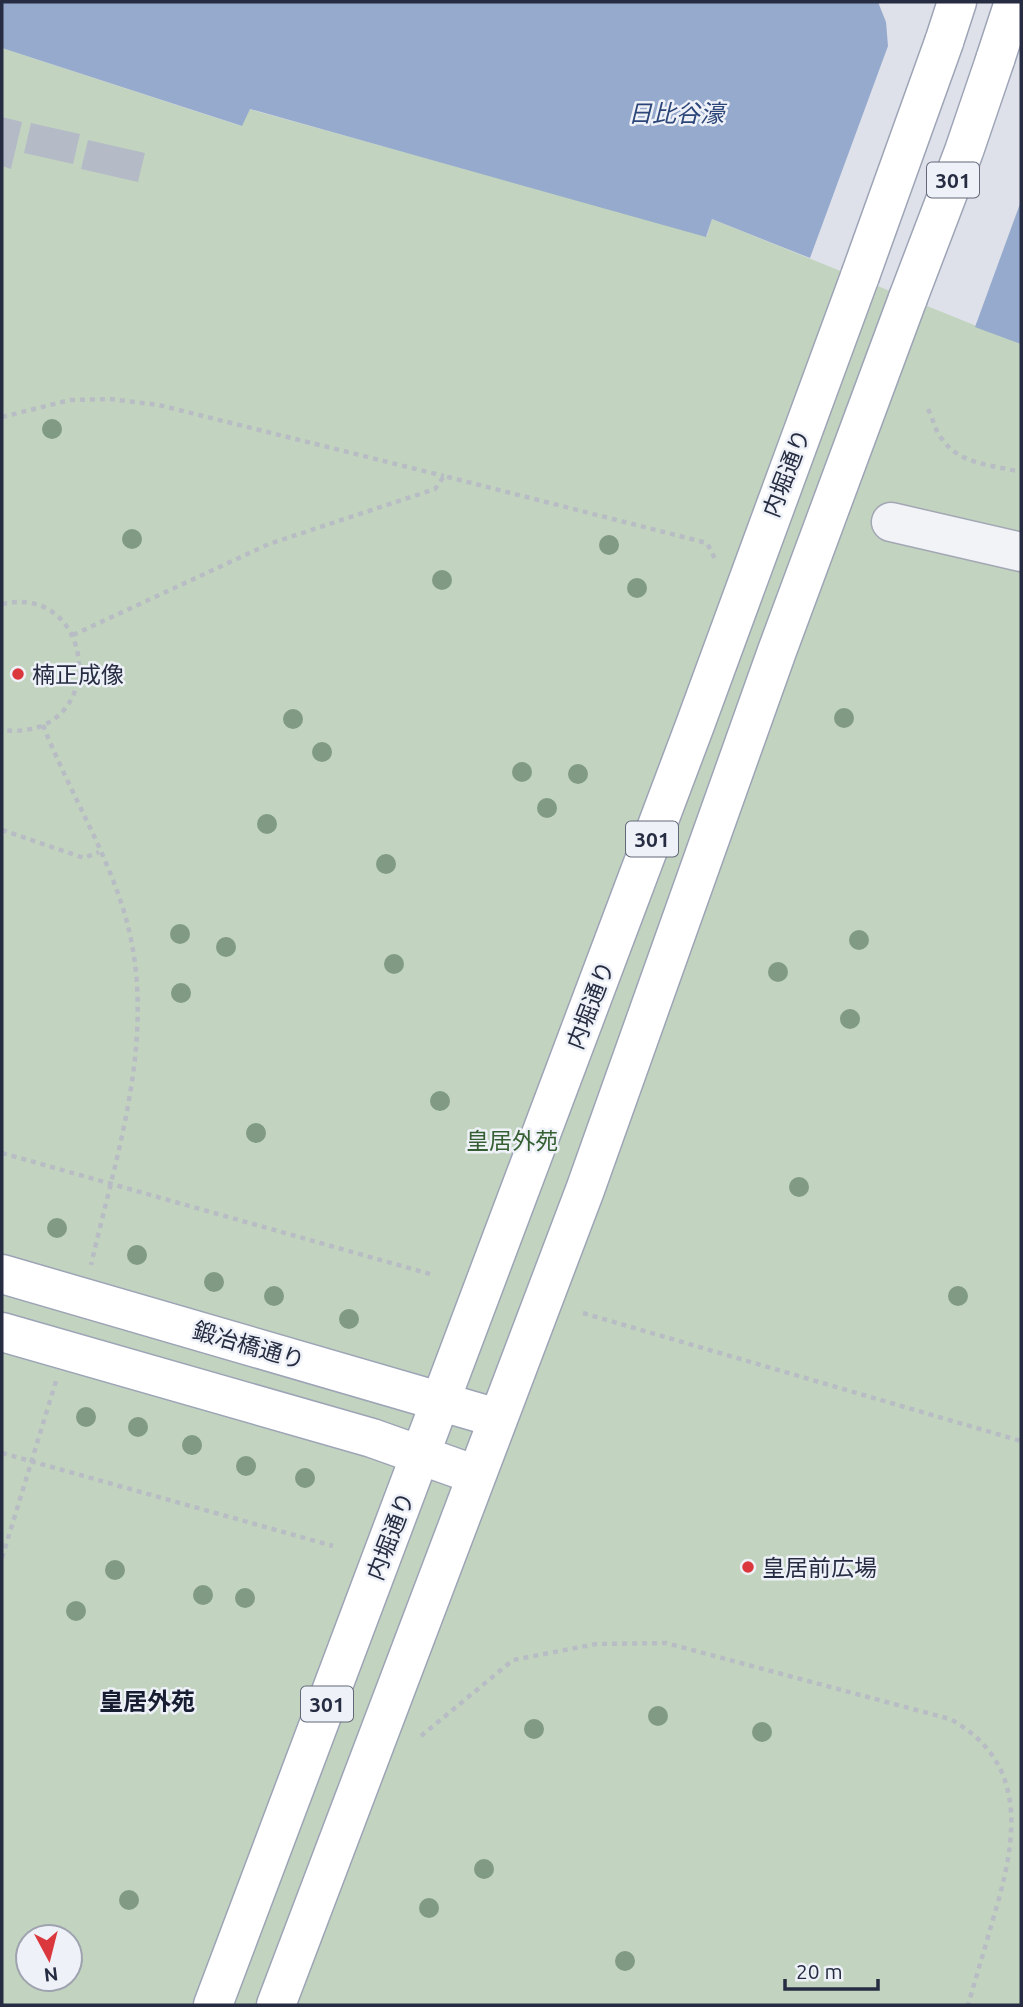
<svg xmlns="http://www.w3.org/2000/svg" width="1023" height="2007" viewBox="0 0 1023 2007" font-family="Ubuntu,'Noto Sans JP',sans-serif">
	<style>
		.green { fill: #c2d4bf; fill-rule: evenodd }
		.water { fill: #96aacd }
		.building { fill: #b5bac7 }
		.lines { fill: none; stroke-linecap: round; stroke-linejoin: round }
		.minor-casing { stroke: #a3a7b4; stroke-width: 41 }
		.major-casing { stroke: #9da4b6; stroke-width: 41 }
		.path { stroke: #b8bcc4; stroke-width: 4.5; stroke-dasharray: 5 5; stroke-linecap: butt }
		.minor { stroke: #f1f3f7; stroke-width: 38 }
		.major { stroke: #fff; stroke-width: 38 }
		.major-bridge-casing { stroke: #9da4b6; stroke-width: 41; stroke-linecap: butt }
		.major-bridge { stroke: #fff; stroke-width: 38 }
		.tree { fill: #819a84 }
		.poi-dot { fill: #da383d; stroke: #eef1f7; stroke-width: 2.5 }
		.labels { text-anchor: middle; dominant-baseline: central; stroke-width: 5; stroke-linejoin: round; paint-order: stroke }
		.shield { fill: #eef1f7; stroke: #626878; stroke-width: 2 }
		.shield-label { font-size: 21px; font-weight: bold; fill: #262d42 }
		.street-label { font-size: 23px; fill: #262d42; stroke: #eef1f7 }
		.poi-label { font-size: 23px; fill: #262d42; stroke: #eef1f7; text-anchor: start }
		.park-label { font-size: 23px; fill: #355f32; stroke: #eef1f7 }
		.water-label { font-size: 24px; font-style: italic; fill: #2c4679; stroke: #eef1f7 }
		.neighbourhood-label { font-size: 24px; font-weight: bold; fill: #181e32; stroke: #eef1f7 }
	</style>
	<rect width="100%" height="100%" fill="#dee1e9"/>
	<path class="green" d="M2,48L241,126L249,109L707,236L712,219L1021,344V2005H2ZM28,1937H70V1979H28Z"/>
	<g class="water">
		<path d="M2,2H878L886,22L888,46L810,258L712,219L706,237L250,109L242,126L2,48Z"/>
		<path d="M1021,201V344L975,327Z"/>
	</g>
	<g class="building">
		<path d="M2,117L22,122L11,169L2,166Z"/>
		<path d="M31,123L80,134L73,164L24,153Z"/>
		<path d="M88,140L145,153L138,182L81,169Z"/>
	</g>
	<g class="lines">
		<defs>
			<path id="minor" d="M891,522L1021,552"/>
			<g id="major">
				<path d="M944,42L957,2"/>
				<path d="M995,60L1014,2"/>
				<path d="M2,1274L497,1418"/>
				<path d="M2,1332L372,1438L476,1475"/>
				<path d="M213,2005L695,725L860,276"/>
				<path d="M276,2005L585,1190L777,651L908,298"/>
			</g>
		</defs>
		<use href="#minor" class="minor-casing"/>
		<use href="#major" class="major-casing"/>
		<g class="path">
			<path d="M928,409C933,418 935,431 942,439C960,465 993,465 1021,472"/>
			<path d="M2,417L70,400L110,399L159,405L444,476"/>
			<path d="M2,604C98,582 111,743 2,730"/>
			<path d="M73,635L269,544L435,489L444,476L707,543L716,561"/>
			<path d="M43,725C68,789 106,850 125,915C159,1032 117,1151 91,1265"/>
			<path d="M2,830L84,858L99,852"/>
			<path d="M2,1153L430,1274"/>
			<path d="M583,1313L1021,1441"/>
			<path d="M2,1453L333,1546"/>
			<path d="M2,1558L56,1381"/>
			<path d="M421,1736L513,1660L596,1644L666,1643L950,1719C1023,1759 1019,1827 998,1902C988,1937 978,1971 968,2005"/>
		</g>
		<use href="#minor" class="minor"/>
		<use href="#major" class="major"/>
		<defs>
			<g id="major-bridge">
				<path d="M860,276L944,42"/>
				<path d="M908,298L964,151L995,60"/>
			</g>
		</defs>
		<use href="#major-bridge" class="major-bridge-casing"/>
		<use href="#major-bridge" class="major-bridge"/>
	</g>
	<g class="tree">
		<circle cx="52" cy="429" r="10"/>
		<circle cx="132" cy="539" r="10"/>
		<circle cx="609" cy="545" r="10"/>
		<circle cx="442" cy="580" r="10"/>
		<circle cx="637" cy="588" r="10"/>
		<circle cx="844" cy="718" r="10"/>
		<circle cx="293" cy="719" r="10"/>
		<circle cx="322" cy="752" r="10"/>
		<circle cx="522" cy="772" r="10"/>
		<circle cx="578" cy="774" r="10"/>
		<circle cx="547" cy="808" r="10"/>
		<circle cx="267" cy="824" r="10"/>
		<circle cx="386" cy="864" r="10"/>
		<circle cx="180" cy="934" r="10"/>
		<circle cx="859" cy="940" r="10"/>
		<circle cx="226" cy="947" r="10"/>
		<circle cx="394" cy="964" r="10"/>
		<circle cx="778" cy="972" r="10"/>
		<circle cx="181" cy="993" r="10"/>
		<circle cx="850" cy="1019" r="10"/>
		<circle cx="440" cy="1101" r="10"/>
		<circle cx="256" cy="1133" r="10"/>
		<circle cx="799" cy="1187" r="10"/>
		<circle cx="57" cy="1228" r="10"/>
		<circle cx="137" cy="1255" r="10"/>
		<circle cx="214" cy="1282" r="10"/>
		<circle cx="274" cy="1296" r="10"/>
		<circle cx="958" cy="1296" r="10"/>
		<circle cx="349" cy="1319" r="10"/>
		<circle cx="86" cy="1417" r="10"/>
		<circle cx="138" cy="1427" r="10"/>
		<circle cx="192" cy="1445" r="10"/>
		<circle cx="246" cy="1466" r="10"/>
		<circle cx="305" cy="1478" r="10"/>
		<circle cx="115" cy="1570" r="10"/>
		<circle cx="203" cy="1595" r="10"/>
		<circle cx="245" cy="1598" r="10"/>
		<circle cx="76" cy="1611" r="10"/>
		<circle cx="658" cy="1716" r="10"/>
		<circle cx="534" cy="1729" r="10"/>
		<circle cx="762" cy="1732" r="10"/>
		<circle cx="484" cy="1869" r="10"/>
		<circle cx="129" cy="1900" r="10"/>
		<circle cx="429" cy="1908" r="10"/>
		<circle cx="625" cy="1961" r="10"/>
	</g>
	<g class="poi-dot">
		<circle cx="18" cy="674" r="7"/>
		<circle cx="748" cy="1567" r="7"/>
	</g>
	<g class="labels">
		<g class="shield">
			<rect x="927" y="162.5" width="52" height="35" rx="5"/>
			<rect x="626" y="821.5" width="52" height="35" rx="5"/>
			<rect x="301" y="1686.5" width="52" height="35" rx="5"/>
		</g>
		<g class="shield-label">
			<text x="953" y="180">301</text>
			<text x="652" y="839">301</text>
			<text x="327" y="1704">301</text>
		</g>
		<g class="street-label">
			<text transform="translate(786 473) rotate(-69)">内堀通り</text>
			<text transform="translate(590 1005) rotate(-69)">内堀通り</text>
			<text transform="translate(249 1345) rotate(16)">鍛冶橋通り</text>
			<text transform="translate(390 1536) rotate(-69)">内堀通り</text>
		</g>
		<g class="poi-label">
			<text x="32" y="674">楠正成像</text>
			<text x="762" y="1567">皇居前広場</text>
		</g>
		<g class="park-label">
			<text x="512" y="1140">皇居外苑</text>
		</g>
		<g class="water-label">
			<text x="676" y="113">日比谷濠</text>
		</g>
		<g class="neighbourhood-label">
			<text x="147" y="1701">皇居外苑</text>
		</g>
	</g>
	<rect width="1023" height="2007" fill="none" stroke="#262d42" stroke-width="7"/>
	<g transform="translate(49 1958) rotate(173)"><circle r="33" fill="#eef1f7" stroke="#9ea3af" stroke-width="2"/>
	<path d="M0-5L12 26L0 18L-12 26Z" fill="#da383d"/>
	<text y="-10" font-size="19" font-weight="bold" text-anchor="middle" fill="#262d42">N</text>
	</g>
	<path d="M785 1979v10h93v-10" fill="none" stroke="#262d42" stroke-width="3.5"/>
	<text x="796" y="1979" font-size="21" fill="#262d42" stroke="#eef1f7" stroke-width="5" paint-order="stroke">20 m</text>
</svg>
